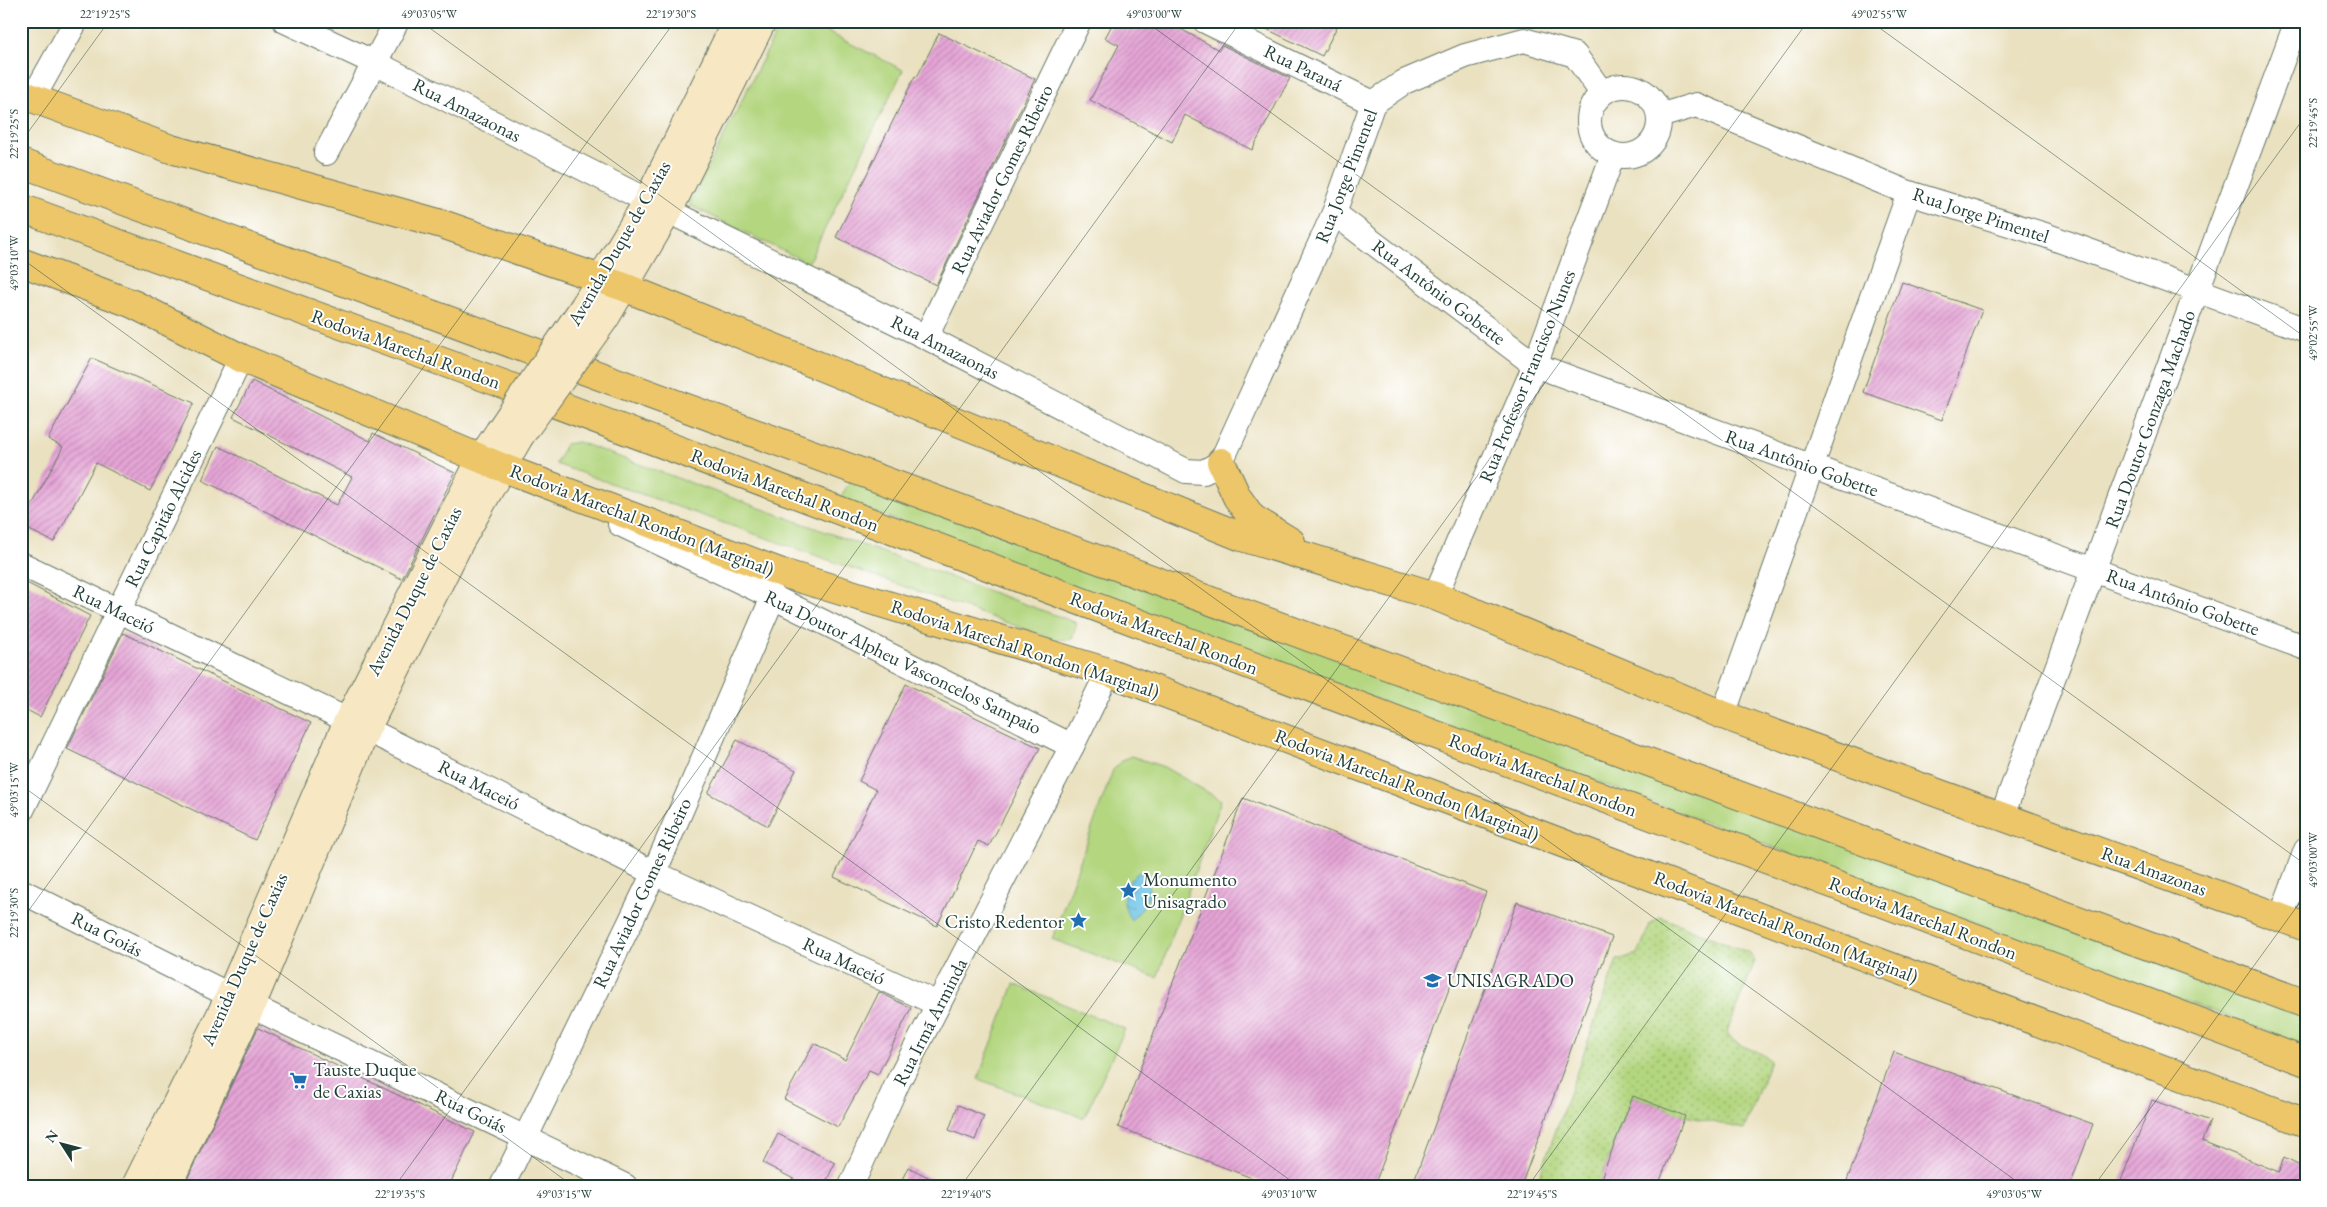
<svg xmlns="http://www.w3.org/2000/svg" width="2327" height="1207" viewBox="0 0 2327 1207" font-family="'EB Garamond',serif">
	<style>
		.grass { fill: #b3d67f; stroke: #698a5a }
		.park { fill: url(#park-dots); stroke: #698a5a }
		.water { fill: url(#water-ripples); stroke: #44808d }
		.building { fill: url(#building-hatch) }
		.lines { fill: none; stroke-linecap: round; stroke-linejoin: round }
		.street-casing { stroke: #667665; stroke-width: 26 }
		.secondary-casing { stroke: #667665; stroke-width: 30 }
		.highway-casing { stroke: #667665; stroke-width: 30 }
		.street { stroke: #fff; stroke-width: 24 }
		.secondary { stroke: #f7e8c3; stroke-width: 28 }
		.highway { stroke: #ecc669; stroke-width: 28 }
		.secondary-bridge-casing { stroke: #667665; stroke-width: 30; stroke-linecap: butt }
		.secondary-bridge { stroke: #f7e8c3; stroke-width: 28 }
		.ticks { fill: none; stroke: #1f3d34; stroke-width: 1; stroke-opacity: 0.45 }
		.labels { text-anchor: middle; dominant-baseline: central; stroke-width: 4; stroke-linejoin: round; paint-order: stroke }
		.street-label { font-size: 19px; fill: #1f3d34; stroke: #fff }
		.poi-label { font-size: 19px; fill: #1f3d34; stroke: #fff; text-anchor: start }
		.neatline { fill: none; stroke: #1f3d34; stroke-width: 2 }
		.ticks-label { font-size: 12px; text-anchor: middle; fill: #1f3d34 }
	</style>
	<defs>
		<pattern id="park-dots" width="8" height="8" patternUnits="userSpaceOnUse" patternTransform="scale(1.25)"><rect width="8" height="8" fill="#b3d67f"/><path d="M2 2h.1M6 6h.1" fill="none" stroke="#91af69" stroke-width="1.8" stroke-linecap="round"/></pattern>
		<pattern id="water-ripples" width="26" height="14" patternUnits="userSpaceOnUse" patternTransform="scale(1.25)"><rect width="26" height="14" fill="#69c2e6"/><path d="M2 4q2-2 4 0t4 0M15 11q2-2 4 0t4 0" fill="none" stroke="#569fbb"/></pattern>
		<pattern id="building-hatch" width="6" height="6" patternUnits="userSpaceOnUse" patternTransform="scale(1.25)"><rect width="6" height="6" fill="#e6a5d7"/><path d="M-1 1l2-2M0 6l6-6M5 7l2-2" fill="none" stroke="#ba88af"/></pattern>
	</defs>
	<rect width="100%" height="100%" fill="#fff"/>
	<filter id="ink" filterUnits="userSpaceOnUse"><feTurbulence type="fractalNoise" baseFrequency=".02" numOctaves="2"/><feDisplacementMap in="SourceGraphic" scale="10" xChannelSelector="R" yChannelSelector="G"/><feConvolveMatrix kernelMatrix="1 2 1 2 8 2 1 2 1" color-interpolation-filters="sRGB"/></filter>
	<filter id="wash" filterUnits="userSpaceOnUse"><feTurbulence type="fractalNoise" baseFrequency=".0096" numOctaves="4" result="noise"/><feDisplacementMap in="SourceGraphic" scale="20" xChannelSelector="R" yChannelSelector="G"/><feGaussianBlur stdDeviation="1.12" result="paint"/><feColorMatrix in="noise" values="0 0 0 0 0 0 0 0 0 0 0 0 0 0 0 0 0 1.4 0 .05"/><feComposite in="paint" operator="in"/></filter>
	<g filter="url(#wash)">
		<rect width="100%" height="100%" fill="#eae1c0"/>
		<g class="grass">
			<path d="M782,21H806L903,70L808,263L689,205Z"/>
			<path d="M578,442L1077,623L1072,639L1056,640L556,464L566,444Z"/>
			<path d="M855,474L2306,1016V1046L839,499Z"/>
			<path d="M1131,756L1164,767L1221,800L1157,978L1052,939L1113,770L1123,760Z"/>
			<path d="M1014,984L1125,1029L1084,1118L978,1079Z"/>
		</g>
		<path class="park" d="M1661,917L1750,953L1755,961L1727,1032C1737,1051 1757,1046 1770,1061L1744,1129L1685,1116L1633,1096L1598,1186H1536L1617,960L1638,954L1650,924Z"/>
		<path class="water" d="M1141,871L1144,872C1154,892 1147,906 1131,920C1119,903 1122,882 1141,871Z"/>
		<g id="blocks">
			<g class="building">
				<path d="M1114,21H1166L1219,50L1222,45L1290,78L1252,150L1185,115L1172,142L1090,100L1119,45L1105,38Z"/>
				<path d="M1250,21H1340L1322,56Z"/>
				<path d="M939,33L1035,79L936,285L836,237L915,76L917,77Z"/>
				<path d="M1902,282L1982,310L1942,420L1863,392Z"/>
				<path d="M92,358L194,403L150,491L96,463L54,542L21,526L63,447L48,439Z"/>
				<path d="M252,381L370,441L373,433L455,473L402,579L202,480L218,446L337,505L352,477L233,417Z"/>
				<path d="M21,580L90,616L40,717L21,707Z"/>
				<path d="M123,633L311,723L255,840L67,749Z"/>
				<path d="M906,684L1040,748L989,846L978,841L937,926L834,877L876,790L859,781Z"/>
				<path d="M737,740L796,770L768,826L708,793Z"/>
				<path d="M1243,798L1486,892L1374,1186H1273L1118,1127Z"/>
				<path d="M1517,902L1612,937L1521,1186H1412Z"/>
				<path d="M879,992L911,1008L878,1074L869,1070L838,1127L784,1099L814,1043L845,1060Z"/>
				<path d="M258,1028L475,1132L449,1186H184Z"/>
				<path d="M1894,1052L2093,1124L2070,1186H1845Z"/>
				<path d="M1633,1096L1685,1116L1658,1186H1598Z"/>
				<path d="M2152,1100L2210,1121L2202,1141L2279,1172L2284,1157L2306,1168V1186H2119Z"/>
				<path d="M958,1105L984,1116L975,1140L949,1130Z"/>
				<path d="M778,1134L835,1163L824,1186H807L763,1163Z"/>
				<path d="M908,1167L946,1186H899Z"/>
			</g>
		</g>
	</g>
	<g filter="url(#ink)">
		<use href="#blocks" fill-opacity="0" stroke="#667665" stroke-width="1"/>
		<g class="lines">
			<defs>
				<g id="street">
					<path d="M285,21L375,63L648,201"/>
					<path d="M1205,21L1373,103"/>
					<circle cx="1624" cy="121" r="35"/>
					<path d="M33,98L76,21"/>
					<path d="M1659,116L1696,105L1909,193L2045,235L2306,330"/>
					<path d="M326,153L397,21"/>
					<path d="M668,211L926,337L1186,471L1204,472L1221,462L1334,213L1373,103L1404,82L1465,56L1524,40L1575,55L1602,93"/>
					<path d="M1334,213L1535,365L2306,648"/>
					<path d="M926,337L1079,21"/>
					<path d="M620,524L773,597L1072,746"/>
					<path d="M21,564L366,729L654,873L938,1004"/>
					<path d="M1435,596L1535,365L1613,155"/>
					<path d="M1723,715L1909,193"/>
					<path d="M21,812L241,358"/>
					<path d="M2002,816L2297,21"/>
					<path d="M21,891L251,1006L625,1186"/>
					<path d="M2281,917L2306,850"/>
					<path d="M502,1186L654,873L773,597"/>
					<path d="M851,1186L898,1082L1072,746L1108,672"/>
				</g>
				<g id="secondary">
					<path d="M584,307L648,201L737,21"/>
					<path d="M605,318L668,211L762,21"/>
					<path d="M136,1186L230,996L348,721L481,459L499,432"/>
					<path d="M167,1186L251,1006L366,729L460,541L519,437"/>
				</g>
				<g id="highway">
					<path d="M21,94L171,149L442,224L624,287L1242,537L1435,596L1723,715L2306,927"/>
					<path d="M21,163L2306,1004"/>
					<path d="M21,208L503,384L2306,1062"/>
					<path d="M21,262L133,304L241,358L501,467L782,573L1108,672L2306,1123"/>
					<path d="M1221,462L1237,497L1252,518L1291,542"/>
				</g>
			</defs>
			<use href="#street" class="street-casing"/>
			<use href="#secondary" class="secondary-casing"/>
			<use href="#highway" class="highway-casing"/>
			<use href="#street" class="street"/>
			<use href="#secondary" class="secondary"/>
			<use href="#highway" class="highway"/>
			<defs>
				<g id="secondary-bridge">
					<path d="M499,432L584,307"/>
					<path d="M519,437L605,318"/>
				</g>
			</defs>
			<use href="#secondary-bridge" class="secondary-bridge-casing"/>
			<use href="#secondary-bridge" class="secondary-bridge"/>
		</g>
	</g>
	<path class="ticks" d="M420,21L2023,1186M1145,21L2306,865M1870,21L2306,338M21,142L109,21M21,258L1298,1186M21,785L573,1186M21,921L675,21M395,1186L1241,21M961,1186L1808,21M1528,1186L2306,115M2094,1186L2306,894"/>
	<defs>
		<symbol id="sight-bare" viewBox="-9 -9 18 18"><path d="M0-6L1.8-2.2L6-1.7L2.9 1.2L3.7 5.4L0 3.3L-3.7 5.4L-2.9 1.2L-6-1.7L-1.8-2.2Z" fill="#1f6fb2" stroke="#fff" stroke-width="2.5" paint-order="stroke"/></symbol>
		<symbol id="university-bare" viewBox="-9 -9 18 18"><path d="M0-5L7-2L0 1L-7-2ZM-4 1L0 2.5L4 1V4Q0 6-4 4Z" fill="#1f6fb2" stroke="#fff" stroke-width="2.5" paint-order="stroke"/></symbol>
		<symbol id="supermarket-bare" viewBox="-9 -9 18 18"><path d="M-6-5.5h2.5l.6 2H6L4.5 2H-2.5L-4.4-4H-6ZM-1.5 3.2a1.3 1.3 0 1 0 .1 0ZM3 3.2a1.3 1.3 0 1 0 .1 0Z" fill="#1f6fb2" stroke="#fff" stroke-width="2.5" paint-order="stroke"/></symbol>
	</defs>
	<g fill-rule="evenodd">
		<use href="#sight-bare" x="1116" y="878" width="25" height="25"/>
		<use href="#sight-bare" x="1066" y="908" width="25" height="25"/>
		<use href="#university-bare" x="1420" y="968" width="25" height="25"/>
		<use href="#supermarket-bare" x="286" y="1068" width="25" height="25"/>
	</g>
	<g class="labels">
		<g class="street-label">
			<text transform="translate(1303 68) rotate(26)">Rua Paraná</text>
			<text transform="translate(467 110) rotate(27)">Rua Amazaonas</text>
			<text transform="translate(1346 176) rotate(-69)">Rua Jorge Pimentel</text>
			<text transform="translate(1002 179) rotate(-64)">Rua Aviador Gomes Ribeiro</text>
			<text transform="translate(1981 215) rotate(18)">Rua Jorge Pimentel</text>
			<text transform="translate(619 243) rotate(-60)">Avenida Duque de Caxias</text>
			<text transform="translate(1439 292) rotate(37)">Rua Antônio Gobette</text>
			<text transform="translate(945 347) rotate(27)">Rua Amazaonas</text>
			<text transform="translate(406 349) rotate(20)">Rodovia Marechal Rondon</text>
			<text transform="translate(1527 376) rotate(-68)">Rua Professor Francisco Nunes</text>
			<text transform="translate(2150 419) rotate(-70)">Rua Doutor Gonzaga Machado</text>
			<text transform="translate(1802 463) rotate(20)">Rua Antônio Gobette</text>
			<text transform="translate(785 490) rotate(21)">Rodovia Marechal Rondon</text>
			<text transform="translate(163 518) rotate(-64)">Rua Capitão Alcides</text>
			<text transform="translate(642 520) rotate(21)">Rodovia Marechal Rondon (Marginal)</text>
			<text transform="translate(414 591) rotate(-63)">Avenida Duque de Caxias</text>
			<text transform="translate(2183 602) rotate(20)">Rua Antônio Gobette</text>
			<text transform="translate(114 609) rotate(26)">Rua Maceió</text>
			<text transform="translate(1164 633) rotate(21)">Rodovia Marechal Rondon</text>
			<text transform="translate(1025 649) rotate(18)">Rodovia Marechal Rondon (Marginal)</text>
			<text transform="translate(903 662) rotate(26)">Rua Doutor Alpheu Vasconcelos Sampaio</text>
			<text transform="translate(1543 775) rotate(21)">Rodovia Marechal Rondon</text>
			<text transform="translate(479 785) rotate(27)">Rua Maceió</text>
			<text transform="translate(1407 785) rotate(21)">Rodovia Marechal Rondon (Marginal)</text>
			<text transform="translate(2154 871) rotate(20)">Rua Amazonas</text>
			<text transform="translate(642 893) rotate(-65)">Rua Aviador Gomes Ribeiro</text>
			<text transform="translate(1923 918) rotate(21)">Rodovia Marechal Rondon</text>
			<text transform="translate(1786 927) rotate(21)">Rodovia Marechal Rondon (Marginal)</text>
			<text transform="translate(107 934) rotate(27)">Rua Goiás</text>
			<text transform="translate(244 959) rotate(-66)">Avenida Duque de Caxias</text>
			<text transform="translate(844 961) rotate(25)">Rua Maceió</text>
			<text transform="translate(930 1022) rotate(-63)">Rua Irmã Arminda</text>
			<text transform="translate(471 1111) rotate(26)">Rua Goiás</text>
		</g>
		<g class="poi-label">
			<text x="1143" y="879">Monumento<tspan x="1143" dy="22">Unisagrado</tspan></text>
			<text x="1064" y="921" text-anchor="end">Cristo Redentor</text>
			<text x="1447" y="980">UNISAGRADO</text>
			<text x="313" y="1069">Tauste Duque<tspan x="313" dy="22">de Caxias</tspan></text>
		</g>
	</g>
	<rect width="2327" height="1207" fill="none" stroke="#fff" stroke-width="55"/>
	<g transform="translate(62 1144) rotate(306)" stroke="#ffffff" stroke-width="4" paint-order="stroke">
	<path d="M0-4L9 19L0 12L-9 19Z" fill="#1f3d34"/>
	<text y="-8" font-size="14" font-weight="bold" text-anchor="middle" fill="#1f3d34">N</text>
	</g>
	<rect x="28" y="28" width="2272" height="1152" class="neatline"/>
	<g class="ticks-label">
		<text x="105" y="18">22°19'25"S</text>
		<text x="429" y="18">49°03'05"W</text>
		<text x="671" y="18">22°19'30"S</text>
		<text x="1154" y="18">49°03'00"W</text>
		<text x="1879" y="18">49°02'55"W</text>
		<text transform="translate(2313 123) rotate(-90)" y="4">22°19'45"S</text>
		<text transform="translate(14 134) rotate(-90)" y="4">22°19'25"S</text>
		<text transform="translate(14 263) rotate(-90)" y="4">49°03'10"W</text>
		<text transform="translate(2313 333) rotate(-90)" y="4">49°02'55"W</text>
		<text transform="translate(14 790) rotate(-90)" y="4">49°03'15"W</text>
		<text transform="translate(2313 860) rotate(-90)" y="4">49°03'00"W</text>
		<text transform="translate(14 913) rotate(-90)" y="4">22°19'30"S</text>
		<text x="400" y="1198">22°19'35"S</text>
		<text x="564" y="1198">49°03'15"W</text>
		<text x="966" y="1198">22°19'40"S</text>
		<text x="1289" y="1198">49°03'10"W</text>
		<text x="1532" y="1198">22°19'45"S</text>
		<text x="2014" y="1198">49°03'05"W</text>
	</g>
</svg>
